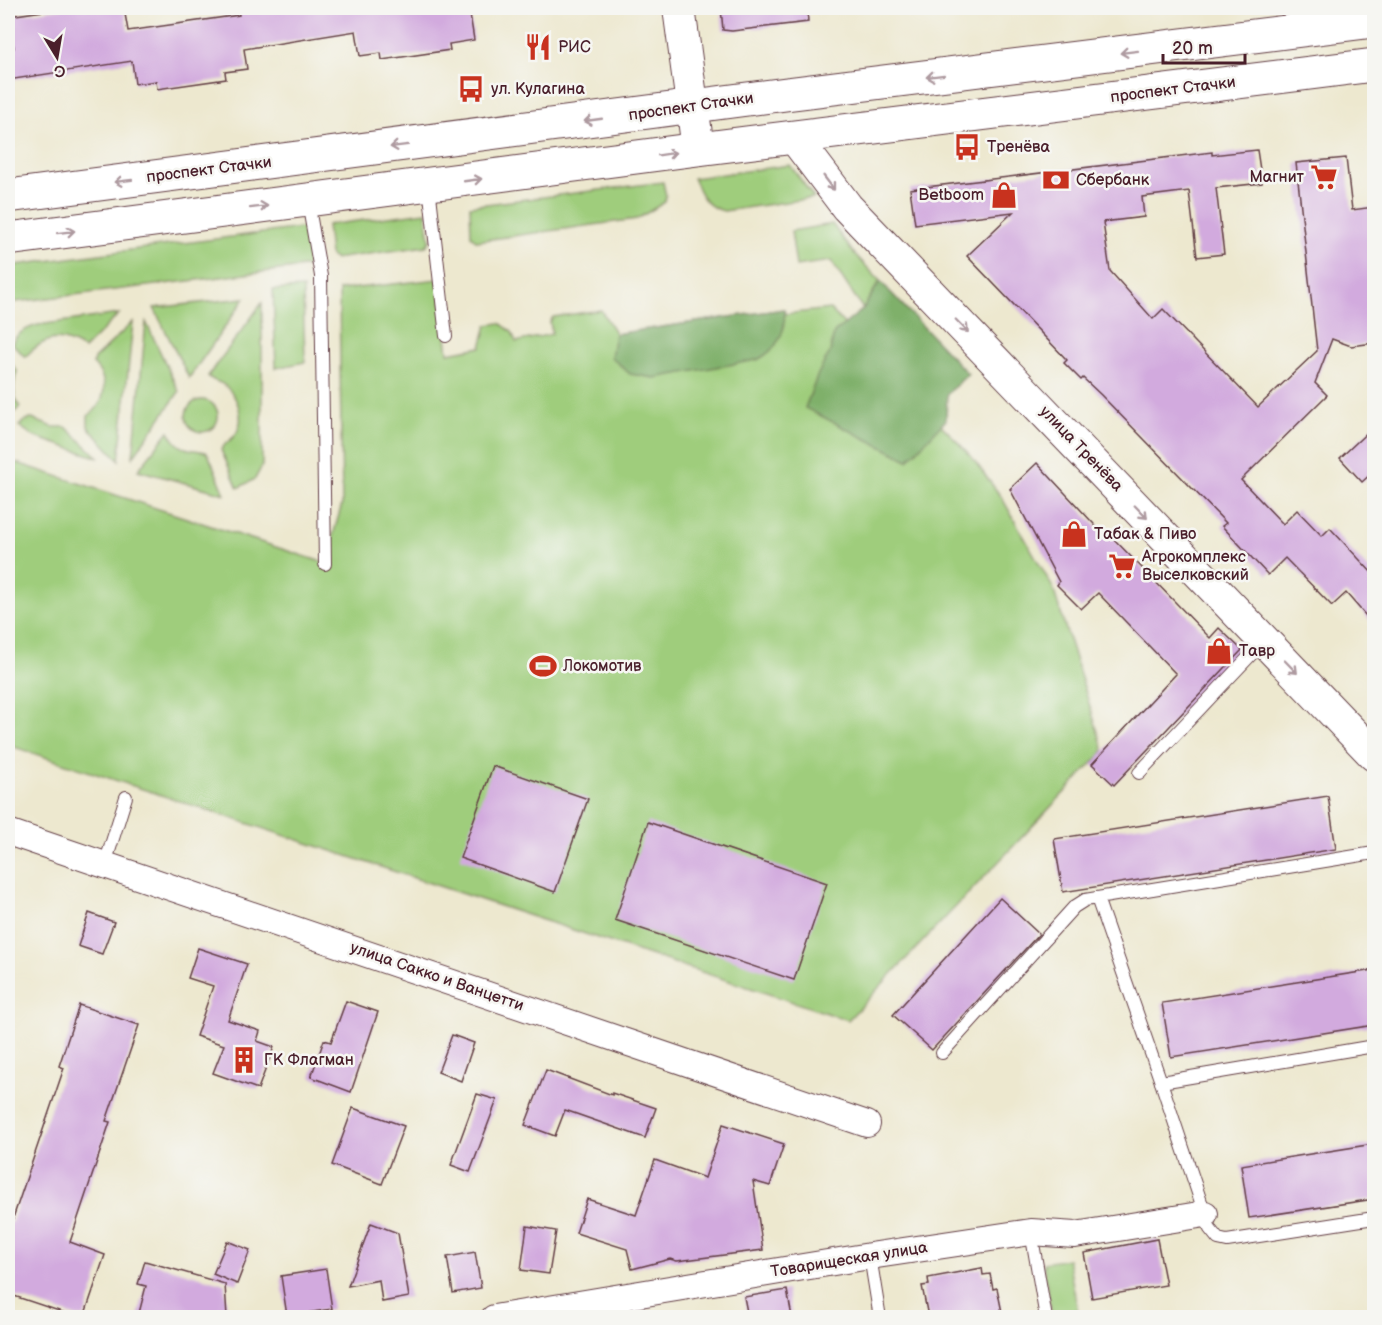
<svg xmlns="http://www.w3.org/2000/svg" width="1382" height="1325" viewBox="0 0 1382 1325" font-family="'Balsamiq Sans',sans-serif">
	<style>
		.green { fill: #9fcd7b; stroke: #747653; stroke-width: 1.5 }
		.forest { fill: #7fb06b; stroke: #64684b; stroke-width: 1.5 }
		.building { fill: #d2aade }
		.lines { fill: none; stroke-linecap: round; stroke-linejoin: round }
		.service-casing { stroke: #623d44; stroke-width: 14 }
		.minor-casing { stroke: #623d44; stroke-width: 28 }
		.tertiary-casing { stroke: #623d44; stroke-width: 34 }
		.primary-casing { stroke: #623d44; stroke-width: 35 }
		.service { stroke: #fff; stroke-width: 12 }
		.minor { stroke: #fff; stroke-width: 26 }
		.tertiary { stroke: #fff; stroke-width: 32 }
		.primary { stroke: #fff; stroke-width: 33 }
		.oneway { stroke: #ae9aa0 }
		.labels { text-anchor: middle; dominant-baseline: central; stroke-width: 5; stroke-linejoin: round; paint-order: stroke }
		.poi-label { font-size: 16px; fill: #4a1f2b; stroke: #f6f6f2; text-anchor: start }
		.street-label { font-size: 16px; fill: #4a1f2b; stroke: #f6f6f2 }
	</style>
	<rect width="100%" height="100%" fill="#f6f6f2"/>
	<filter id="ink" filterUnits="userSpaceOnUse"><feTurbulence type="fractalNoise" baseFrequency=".0167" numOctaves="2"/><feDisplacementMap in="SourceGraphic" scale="12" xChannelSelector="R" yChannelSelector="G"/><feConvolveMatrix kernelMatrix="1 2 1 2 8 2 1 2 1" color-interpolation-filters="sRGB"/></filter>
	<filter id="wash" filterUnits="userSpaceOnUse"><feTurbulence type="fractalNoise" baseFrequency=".008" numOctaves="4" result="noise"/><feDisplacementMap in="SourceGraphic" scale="24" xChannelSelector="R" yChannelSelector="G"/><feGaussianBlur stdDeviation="1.35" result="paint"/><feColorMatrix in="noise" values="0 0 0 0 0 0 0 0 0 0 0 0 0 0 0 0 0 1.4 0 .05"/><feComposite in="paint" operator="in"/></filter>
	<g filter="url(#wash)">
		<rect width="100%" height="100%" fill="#ede8cf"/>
		<g class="green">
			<path d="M790,165L814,198L724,211C704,206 701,195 693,178Z"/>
			<path d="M663,182L666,196L665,202L637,219L477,241L471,236L470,206Z"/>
			<path d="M426,212L430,241L426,246L334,259L330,255L327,225Z"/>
			<path d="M832,224L852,251L880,281L863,309L831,261L796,266L791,231Z"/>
			<path d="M308,227L312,266L8,303V266Z"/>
			<path d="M439,279L448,353L481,347L487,325L500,323L512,332L516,342L552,334L550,322L553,317L601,310L616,334L784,309L785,314L830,309L971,456L1002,498L1053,588L1104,751L848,1020L8,745V460L325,563L342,504L339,290Z"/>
			<path d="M303,288L305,362L276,368L273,290Z"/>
			<path d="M245,298L189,378L154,308Z"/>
			<path d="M262,303V466L255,479L238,488L221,450C225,442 233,440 237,432C245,417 238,396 224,385C219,381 213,382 208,376Z"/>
			<path d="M119,314L84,349C60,334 45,336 25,357L12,343C17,333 27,328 38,325Z"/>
			<path d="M133,322L119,460L88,427V416C106,404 110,380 93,364L94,359Z"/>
			<path d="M146,322L179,392L133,457Z"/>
			<path d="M8,359L17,371C13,385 12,395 20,407L10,417L8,413Z"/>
			<circle cx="202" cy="416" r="16"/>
			<path d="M32,419L53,427H66L99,458L35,437L19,426L26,420Z"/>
			<path d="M169,431C179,451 186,448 206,452L209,456L225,494L138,470Z"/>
			<path d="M1068,1259L1079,1317H1052L1043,1263Z"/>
		</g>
		<g class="forest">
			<path d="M880,281L968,374L947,394L946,420L908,460L805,408L818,374L830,352L834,333L863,309Z"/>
			<path d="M784,309C787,332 777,350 757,360L654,378L630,374L611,357L615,334Z"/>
		</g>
		<g id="blocks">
			<g class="building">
				<path d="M64,8H124L128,31L239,15L238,8H469L474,40L449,44L450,50L382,60L381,53L360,56L356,31L244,49L247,69L225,72L226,79L157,89L156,81L135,84L132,61L8,80V49L14,48L9,16Z"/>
				<path d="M721,8H807L808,22L732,31L723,30Z"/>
				<path d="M1257,150L1262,183L1216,188L1224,254L1197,257L1189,191L1142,197L1144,217L1103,222L1110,271L1153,319L1163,309L1258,407L1317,351L1296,163L1346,158L1352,210L1374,207V263H1371L1374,294V343L1351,346L1332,339L1315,383L1327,395L1241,480L1283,524L1297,510L1322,536L1330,528L1374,575V625L1346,593L1332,606L1285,558L1268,575L1222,526L1226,523L1101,395L1083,378L1081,380L1064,363L1067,360L967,256L1013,212L915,224L910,189L1212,152V155Z"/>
				<path d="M1374,426V471L1362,482L1340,458Z"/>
				<path d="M1037,463L1106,537L1109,534L1210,638L1219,628L1242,650L1114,785L1092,764L1176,674L1098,593L1081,609L1057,585L1059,582L1010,489Z"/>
				<path d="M493,766L588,799L555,892L460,858Z"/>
				<path d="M1328,796L1336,849L1063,892L1054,839Z"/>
				<path d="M648,822L827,883L794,980L615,920Z"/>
				<path d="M1000,898L1039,934L932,1050L893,1015Z"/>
				<path d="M89,913L114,922L102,954L78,946Z"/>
				<path d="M198,948L247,964L228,1020L260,1031L257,1041L274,1047L258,1089L213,1073L224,1045L196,1036L213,986L188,978Z"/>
				<path d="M1374,970V1025L1171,1057L1162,1003Z"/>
				<path d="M346,1001L378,1012L351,1092L311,1077L324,1040L331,1042Z"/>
				<path d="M79,1005L139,1025L106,1121L110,1122L70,1242L105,1255L84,1317H77L8,1294V1222L11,1224L64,1068L59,1066Z"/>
				<path d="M452,1035L474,1043L461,1081L438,1072Z"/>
				<path d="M546,1070L612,1095V1093L656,1108L645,1138L565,1110L555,1136L525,1125Z"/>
				<path d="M477,1094L497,1100L470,1172L451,1165Z"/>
				<path d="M353,1108L404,1126L382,1184L332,1165Z"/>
				<path d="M723,1124L784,1144L770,1186L753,1181L763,1250L677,1261L670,1259L632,1269L627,1249L576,1233L587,1199L636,1215L655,1160L705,1178Z"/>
				<path d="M1374,1144V1199L1249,1218L1241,1165Z"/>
				<path d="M371,1223L398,1233L409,1297L382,1302L379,1280L348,1286Z"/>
				<path d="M527,1226L556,1231L549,1274L521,1270Z"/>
				<path d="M1157,1239L1166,1285L1092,1298L1084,1253Z"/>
				<path d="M227,1241L250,1250L237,1284L213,1274Z"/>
				<path d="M475,1252L481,1288L453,1293L447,1257Z"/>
				<path d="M145,1261L225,1284L227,1317H138L146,1286L138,1284Z"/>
				<path d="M982,1268L983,1275L990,1274L993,1289L997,1288L1003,1317H928L922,1286L929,1285L928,1278Z"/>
				<path d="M326,1269L332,1309L287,1316L281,1276Z"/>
				<path d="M787,1290L792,1317H748L744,1297Z"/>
			</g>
		</g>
	</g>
	<g filter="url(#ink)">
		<use href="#blocks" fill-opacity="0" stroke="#623d44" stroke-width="1.5"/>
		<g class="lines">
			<defs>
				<g id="service">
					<path d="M429,186L446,336"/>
					<path d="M308,202L321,276L325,564"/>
					<path d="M1139,773L1264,641"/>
					<path d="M105,864L126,797"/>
					<path d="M1097,898L1161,1082L1374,1046"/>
					<path d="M942,1053L1074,907L1085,900L1374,853"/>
					<path d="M1161,1082L1210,1229L1218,1239L1227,1241L1374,1218"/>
					<path d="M1031,1232L1046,1318"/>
					<path d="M870,1256L880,1318"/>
				</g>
				<g id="minor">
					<path d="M8,832L867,1124"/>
					<path d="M494,1318L870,1256L1031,1232L1075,1235L1205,1214"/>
				</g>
				<g id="tertiary">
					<path d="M679,8L698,149"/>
					<path d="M794,137L847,207L1374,755"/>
				</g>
				<g id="primary">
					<path d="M8,196L786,94L1374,21"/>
					<path d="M8,239L698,149L1374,65"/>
				</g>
			</defs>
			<use href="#service" class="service-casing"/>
			<use href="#minor" class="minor-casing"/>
			<use href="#tertiary" class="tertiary-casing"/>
			<use href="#primary" class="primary-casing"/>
			<use href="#service" class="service"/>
			<use href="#minor" class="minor"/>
			<use href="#tertiary" class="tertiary"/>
			<use href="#primary" class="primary"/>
		</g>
		<defs><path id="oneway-shaft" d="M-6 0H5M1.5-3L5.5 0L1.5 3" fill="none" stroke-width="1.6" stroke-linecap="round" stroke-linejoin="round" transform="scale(1.5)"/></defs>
		<g class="oneway">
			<use href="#oneway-shaft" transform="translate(1129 52) rotate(173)"/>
			<use href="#oneway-shaft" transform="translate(935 76) rotate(173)"/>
			<use href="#oneway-shaft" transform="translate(593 120) rotate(172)"/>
			<use href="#oneway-shaft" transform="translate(399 146) rotate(173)"/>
			<use href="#oneway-shaft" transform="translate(667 154) rotate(-9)"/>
			<use href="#oneway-shaft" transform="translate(473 180) rotate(-8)"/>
			<use href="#oneway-shaft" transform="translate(123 181) rotate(173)"/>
			<use href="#oneway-shaft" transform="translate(829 183) rotate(53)"/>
			<use href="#oneway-shaft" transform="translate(259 207) rotate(-7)"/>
			<use href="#oneway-shaft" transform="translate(66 232) rotate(-7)"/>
			<use href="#oneway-shaft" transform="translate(962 326) rotate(46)"/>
			<use href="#oneway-shaft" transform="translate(1141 512) rotate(46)"/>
			<use href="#oneway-shaft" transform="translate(1291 667) rotate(46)"/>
		</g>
	</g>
	<defs>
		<symbol id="restaurant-bare" viewBox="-9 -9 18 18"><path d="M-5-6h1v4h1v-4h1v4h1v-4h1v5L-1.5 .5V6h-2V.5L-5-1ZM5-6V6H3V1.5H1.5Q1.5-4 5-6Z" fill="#c8321e" stroke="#f6f6f2" stroke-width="2.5" paint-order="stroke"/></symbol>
		<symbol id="bus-bare" viewBox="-9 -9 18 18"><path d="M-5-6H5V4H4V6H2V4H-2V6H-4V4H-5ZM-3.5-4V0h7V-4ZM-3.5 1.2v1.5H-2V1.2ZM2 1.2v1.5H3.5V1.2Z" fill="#c8321e" stroke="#f6f6f2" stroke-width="2.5" paint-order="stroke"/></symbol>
		<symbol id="supermarket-bare" viewBox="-9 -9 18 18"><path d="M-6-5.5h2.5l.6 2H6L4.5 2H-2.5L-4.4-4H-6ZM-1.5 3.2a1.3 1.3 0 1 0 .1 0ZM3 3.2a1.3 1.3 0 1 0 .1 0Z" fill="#c8321e" stroke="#f6f6f2" stroke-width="2.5" paint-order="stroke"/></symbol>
		<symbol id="bank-bare" viewBox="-9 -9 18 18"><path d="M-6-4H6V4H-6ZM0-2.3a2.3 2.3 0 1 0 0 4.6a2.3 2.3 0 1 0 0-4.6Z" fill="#c8321e" stroke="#f6f6f2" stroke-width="2.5" paint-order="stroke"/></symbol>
		<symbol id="shop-bare" viewBox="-9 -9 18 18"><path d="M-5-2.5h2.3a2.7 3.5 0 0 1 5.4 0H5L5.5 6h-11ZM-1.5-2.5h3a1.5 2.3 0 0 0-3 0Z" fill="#c8321e" stroke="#f6f6f2" stroke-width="2.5" paint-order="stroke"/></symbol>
		<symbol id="stadium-bare" viewBox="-9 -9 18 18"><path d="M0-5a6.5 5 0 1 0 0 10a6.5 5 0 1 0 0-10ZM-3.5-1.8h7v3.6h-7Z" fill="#c8321e" stroke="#f6f6f2" stroke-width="2.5" paint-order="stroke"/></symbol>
		<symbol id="building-bare" viewBox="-9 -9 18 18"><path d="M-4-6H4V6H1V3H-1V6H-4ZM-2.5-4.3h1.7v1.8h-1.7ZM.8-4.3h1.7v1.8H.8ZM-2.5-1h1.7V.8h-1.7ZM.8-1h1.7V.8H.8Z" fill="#c8321e" stroke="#f6f6f2" stroke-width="2.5" paint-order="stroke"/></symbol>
	</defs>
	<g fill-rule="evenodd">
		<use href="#restaurant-bare" x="519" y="28" width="38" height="38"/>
		<use href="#bus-bare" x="452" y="70" width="38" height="38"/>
		<use href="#bus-bare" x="948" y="128" width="38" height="38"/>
		<use href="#supermarket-bare" x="1305" y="158" width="38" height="38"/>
		<use href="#bank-bare" x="1037" y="161" width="38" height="38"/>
		<use href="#shop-bare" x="985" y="176" width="38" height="38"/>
		<use href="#shop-bare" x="1055" y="515" width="38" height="38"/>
		<use href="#supermarket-bare" x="1103" y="547" width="38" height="38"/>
		<use href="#shop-bare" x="1200" y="632" width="38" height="38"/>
		<use href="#stadium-bare" x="524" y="647" width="38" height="38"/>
		<use href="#building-bare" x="225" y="1041" width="38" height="38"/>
	</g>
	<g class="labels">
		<g class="poi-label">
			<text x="558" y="47">РИС</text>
			<text x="491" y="89">ул. Кулагина</text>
			<text x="987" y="147">Тренёва</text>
			<text x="1304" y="177" text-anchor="end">Магнит</text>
			<text x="1076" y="180">Сбербанк</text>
			<text x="984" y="195" text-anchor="end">Betboom</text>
			<text x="1094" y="534">Табак &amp; Пиво</text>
			<text x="1142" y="557">Агрокомплекс<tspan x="1142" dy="18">Выселковский</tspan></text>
			<text x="1239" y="651">Тавр</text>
			<text x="563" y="666">Локомотив</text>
			<text x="264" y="1060">ГК Флагман</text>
		</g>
		<g class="street-label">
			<text transform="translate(1173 90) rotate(-7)">проспект Стачки</text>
			<text transform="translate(691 107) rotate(-8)">проспект Стачки</text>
			<text transform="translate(209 170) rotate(-7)">проспект Стачки</text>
			<text transform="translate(1081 449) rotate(46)">улица Тренёва</text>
			<text transform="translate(437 977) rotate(19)">улица Сакко и Ванцетти</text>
			<text transform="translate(849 1260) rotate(-9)">Товарищеская улица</text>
		</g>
	</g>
	<rect width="1382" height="1325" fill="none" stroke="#f6f6f2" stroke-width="30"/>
	<g transform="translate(57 57) rotate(169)" stroke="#f6f6f2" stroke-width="4.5" paint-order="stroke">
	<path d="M0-4.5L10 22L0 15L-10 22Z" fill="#4a1f2b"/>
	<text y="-9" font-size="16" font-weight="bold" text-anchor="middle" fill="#4a1f2b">С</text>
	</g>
	<path d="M1163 54v9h82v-9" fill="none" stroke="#4a1f2b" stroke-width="3"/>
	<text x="1172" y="54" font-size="18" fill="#4a1f2b" stroke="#f6f6f2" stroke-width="4.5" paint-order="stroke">20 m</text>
</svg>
